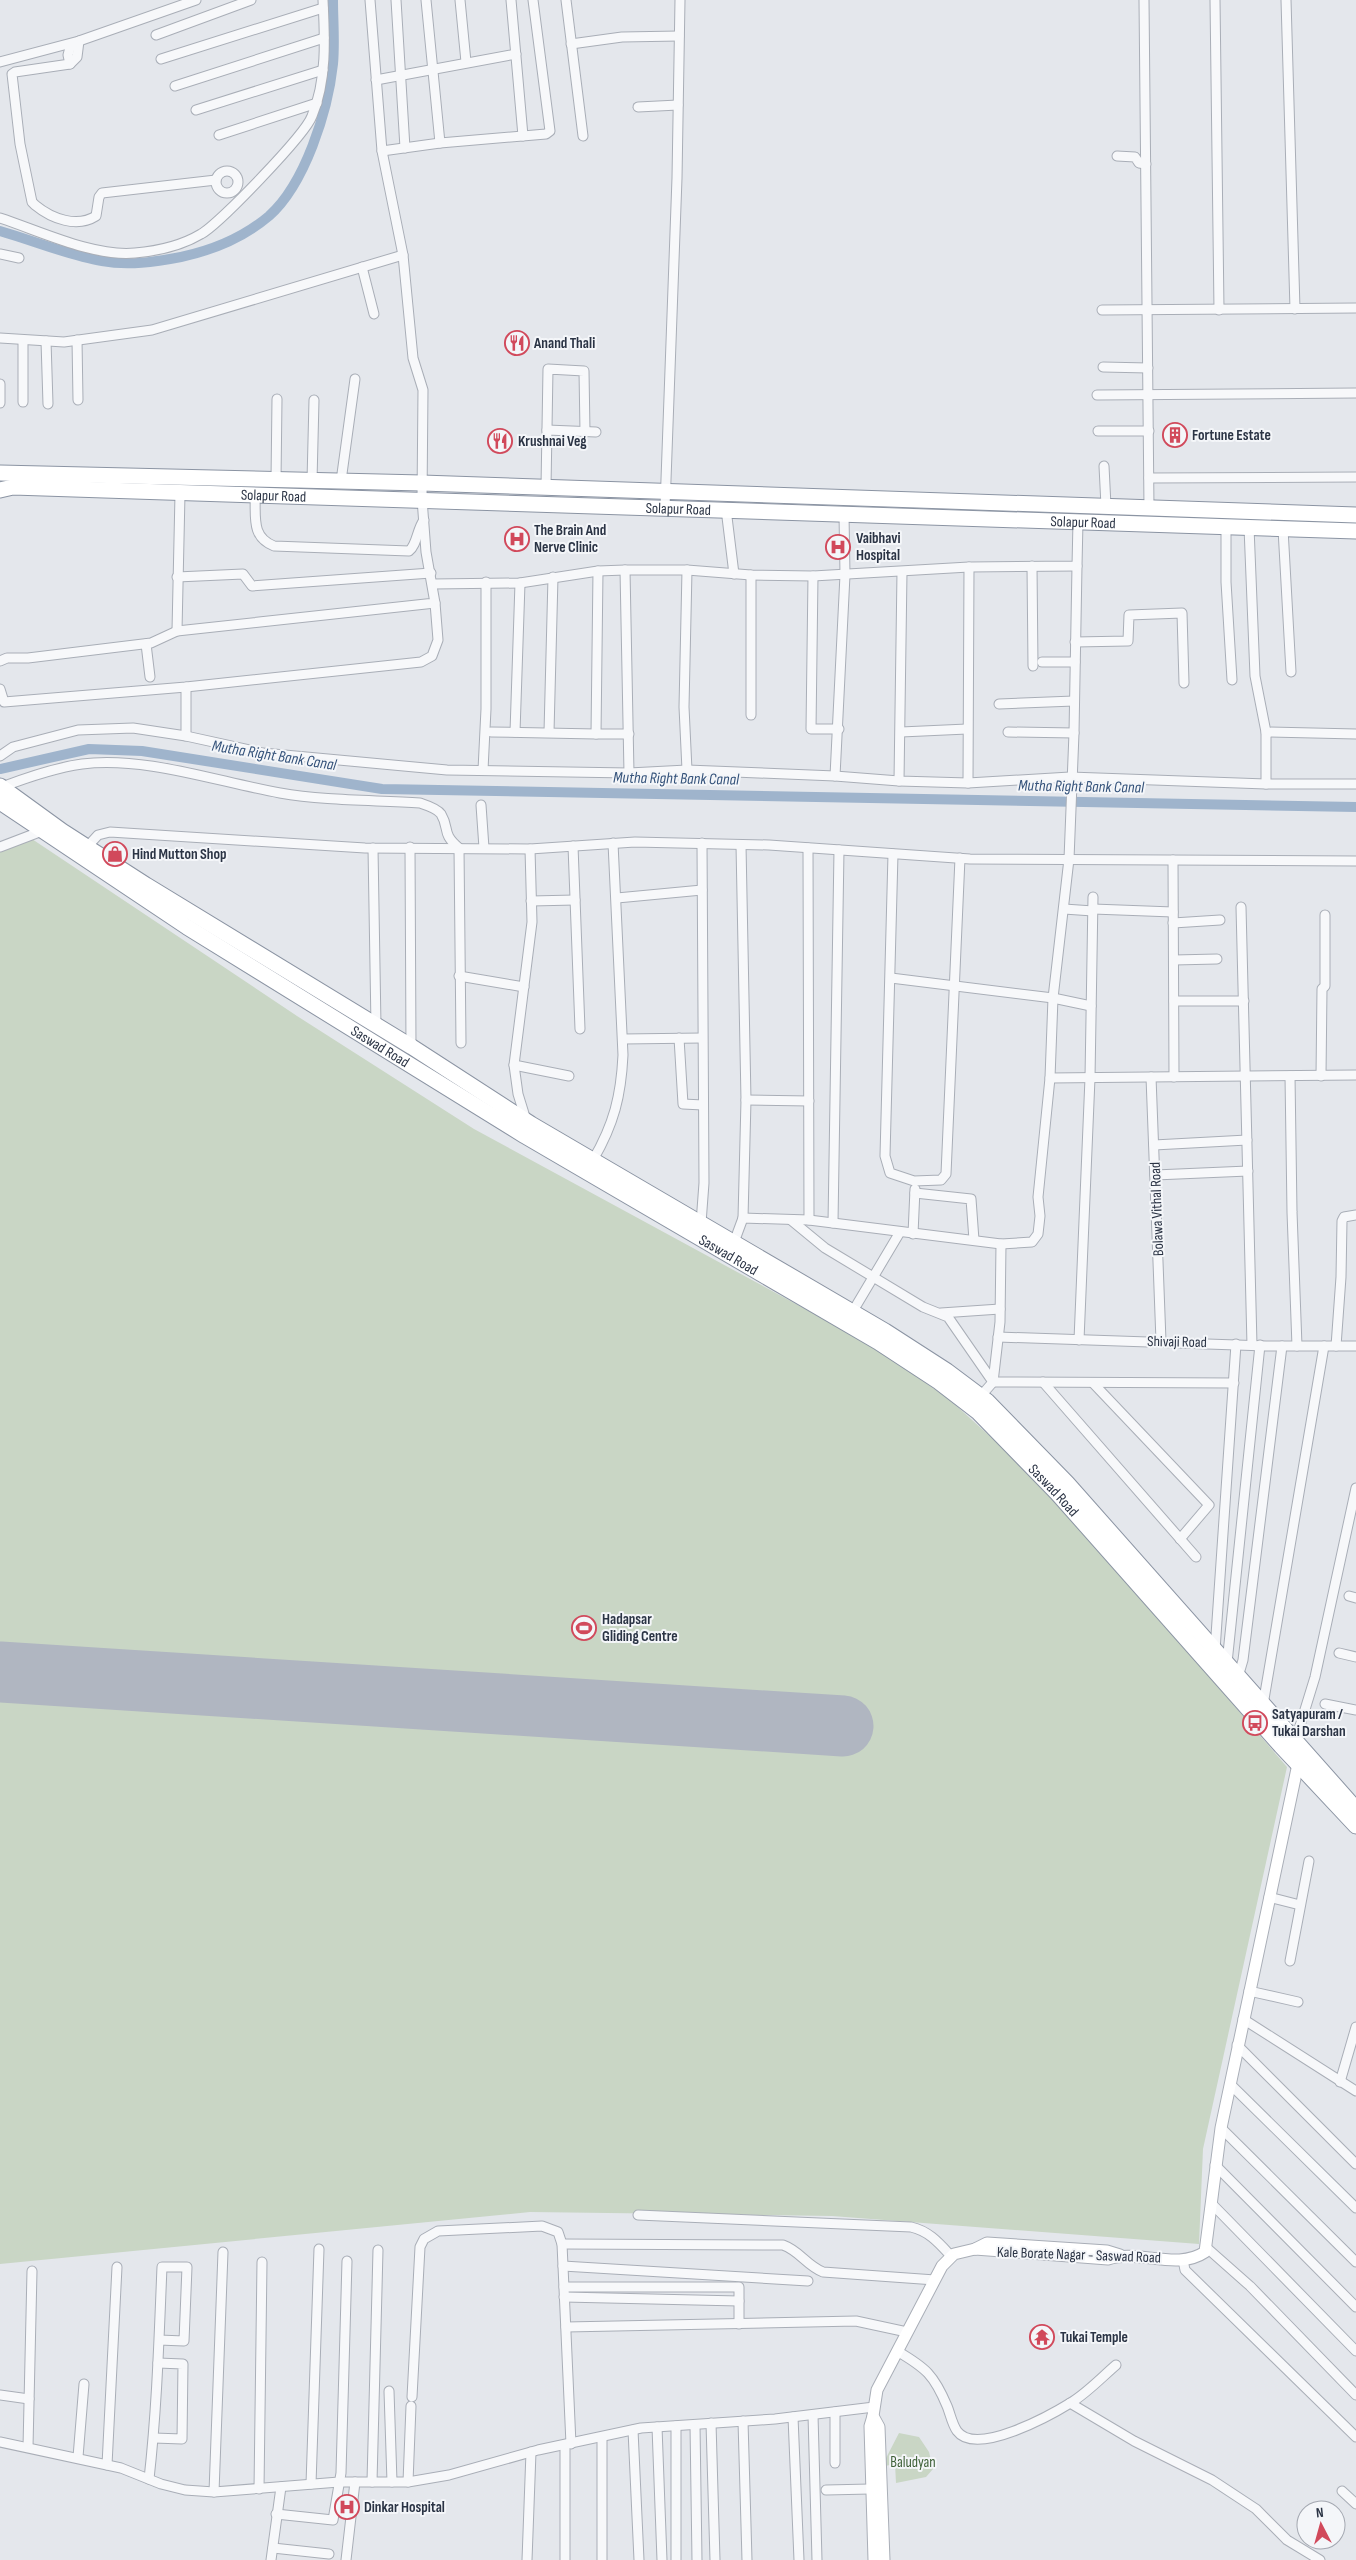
<svg xmlns="http://www.w3.org/2000/svg" width="1356" height="2560" viewBox="0 0 1356 2560" font-family="'Sofia Sans Condensed',sans-serif">
	<style>
		.green { fill: #c9d6c5 }
		.lines { fill: none; stroke-linecap: round; stroke-linejoin: round }
		.canal { stroke: #9fb4cc; stroke-width: 10 }
		.runway { stroke: #b0b6c1; stroke-width: 61 }
		.street-casing { stroke: #a9aeb7; stroke-width: 11 }
		.secondary-casing { stroke: #a9aeb7; stroke-width: 13 }
		.highway-casing { stroke: #8b94a3; stroke-width: 17 }
		.street { stroke: #f7f8fa; stroke-width: 9 }
		.secondary { stroke: #fff; stroke-width: 11 }
		.highway { stroke: #fff; stroke-width: 15 }
		.labels { text-anchor: middle; dominant-baseline: central; stroke-width: 4; stroke-linejoin: round; paint-order: stroke }
		.poi-label { font-size: 15px; font-weight: bold; fill: #2b3445; stroke: #f4f6f9; text-anchor: start }
		.street-label { font-size: 15px; fill: #2b3445; stroke: #f4f6f9 }
		.park-label { font-size: 15px; fill: #3f6138; stroke: #f4f6f9 }
		.water-label { font-size: 16px; font-style: italic; fill: #34527a; stroke: #f4f6f9 }
	</style>
	<rect width="100%" height="100%" fill="#e4e7ec"/>
	<g class="green">
		<path d="M32,839L297,1016L474,1129L877,1348L950,1400L1048,1489L1287,1767L1203,2149L1199,2244L832,2216L530,2212L0,2264V850Z"/>
		<path d="M899,2433L919,2437L929,2452L933,2469L926,2477L896,2483L895,2464L885,2466V2460Z"/>
	</g>
	<g class="lines">
		<g class="canal">
			<path d="M0,231C32,240 70,256 102,261C128,266 155,262 181,257C214,250 243,238 269,216C305,184 328,111 333,64C335,43 333,21 333,0"/>
			<path d="M0,769L89,749L142,751L382,789L1356,807"/>
		</g>
		<path class="runway" d="M0,1672L843,1726"/>
		<defs>
			<g id="street">
				<path d="M396,0L405,148"/>
				<path d="M426,0L440,143"/>
				<path d="M460,0L466,62"/>
				<path d="M511,0L523,136"/>
				<path d="M566,0L583,136"/>
				<path d="M1144,0L1149,508"/>
				<path d="M1215,0L1219,310"/>
				<path d="M1286,0L1295,309"/>
				<path d="M156,35L251,0"/>
				<path d="M79,41L77,57L70,64L15,72L12,74L20,144L32,202L35,205C52,219 77,228 96,216L99,197L102,193L216,180"/>
				<path d="M571,44L622,37L679,36"/>
				<path d="M161,59L323,8"/>
				<path d="M0,62L79,41L196,0"/>
				<path d="M70,64L68,55L71,44"/>
				<path d="M376,80L516,54"/>
				<path d="M175,86L324,38"/>
				<path d="M638,107L678,105"/>
				<path d="M196,110L323,70"/>
				<path d="M219,135L317,103"/>
				<path d="M382,151L440,143L546,134L550,131L533,0"/>
				<path d="M1117,156L1135,157L1139,163L1146,164"/>
				<circle cx="227" cy="182" r="11"/>
				<path d="M0,218C40,231 93,257 135,253C158,251 181,246 201,234C219,224 305,135 312,116C327,80 325,39 323,0"/>
				<path d="M0,254L19,258"/>
				<path d="M362,267L374,314"/>
				<path d="M1102,310L1356,308"/>
				<path d="M0,338L64,342L152,330L403,255"/>
				<path d="M23,340V402"/>
				<path d="M77,340L78,400"/>
				<path d="M46,341L48,404"/>
				<path d="M1103,367L1148,368"/>
				<path d="M0,384V403"/>
				<path d="M1097,395L1356,393"/>
				<path d="M547,430L596,432"/>
				<path d="M1098,431H1149"/>
				<path d="M1104,466L1106,506"/>
				<path d="M1149,478L1356,477"/>
				<path d="M276,480L277,399"/>
				<path d="M312,481L314,400"/>
				<path d="M341,481L355,379"/>
				<path d="M546,487L548,369L584,371L585,432"/>
				<path d="M255,496C256,517 251,537 274,546L409,551C417,545 417,529 424,520"/>
				<path d="M665,507L677,178L680,0"/>
				<path d="M726,509L734,574"/>
				<path d="M1226,526V582L1232,680"/>
				<path d="M1249,527L1255,676L1266,732V784"/>
				<path d="M1283,529L1291,672"/>
				<path d="M1032,566L1033,666"/>
				<path d="M625,570L629,773"/>
				<path d="M687,570L684,707L687,770"/>
				<path d="M598,571L596,734H629"/>
				<path d="M751,575V715"/>
				<path d="M813,576L811,729H839"/>
				<path d="M177,577L243,574L252,586L431,573"/>
				<path d="M433,584L520,583L598,571L625,570H687L751,575L813,576L969,567L1077,566L1078,521"/>
				<path d="M177,631L180,494"/>
				<path d="M1075,642L1128,641L1129,615L1182,613L1184,683"/>
				<path d="M146,644L150,677"/>
				<path d="M0,661L7,658H28L151,643L177,631L435,603L426,552L422,499L423,390L413,358L403,255L382,151L370,0"/>
				<path d="M1042,662H1075"/>
				<path d="M186,687V736"/>
				<path d="M0,689L4,702L186,687L421,662L432,656L438,640L435,603"/>
				<path d="M999,704L1074,701"/>
				<path d="M491,732L596,734"/>
				<path d="M515,732L520,583"/>
				<path d="M549,732L553,577"/>
				<path d="M901,732L967,729"/>
				<path d="M1008,732L1074,733"/>
				<path d="M1266,732L1356,734"/>
				<path d="M0,756L13,747L78,730L133,728L186,736L263,753L447,770L629,773L687,770L835,776L899,781L968,783L1070,777L1266,784H1356"/>
				<path d="M483,770L486,709V582"/>
				<path d="M835,776L845,575L844,514"/>
				<path d="M899,781L902,572"/>
				<path d="M968,783L969,567"/>
				<path d="M2,787C28,777 54,768 82,764C145,756 218,782 280,793C325,801 374,800 420,803C426,805 437,808 441,814C450,829 441,833 459,848L461,1043"/>
				<path d="M481,805L484,848"/>
				<path d="M741,845L746,1100L743,1218"/>
				<path d="M573,846L580,1029"/>
				<path d="M0,847L42,831"/>
				<path d="M87,847L98,835L110,832L365,848L530,849L635,842L769,845L970,859L1356,861"/>
				<path d="M410,847L411,1049"/>
				<path d="M373,848L376,1026"/>
				<path d="M808,848L809,1220"/>
				<path d="M893,854L885,1156L890,1173L914,1181L941,1180L946,1174L960,858"/>
				<path d="M1173,860L1174,1077"/>
				<path d="M617,898L702,890"/>
				<path d="M531,901L575,900"/>
				<path d="M1241,907L1252,1345"/>
				<path d="M1064,909L1093,911"/>
				<path d="M1093,909L1173,912"/>
				<path d="M1173,923L1220,920"/>
				<path d="M1174,960L1217,959"/>
				<path d="M459,976L524,987"/>
				<path d="M891,978L1053,998L1091,1006"/>
				<path d="M1174,1001H1244"/>
				<path d="M679,1038L683,1104L703,1105"/>
				<path d="M623,1039L702,1038"/>
				<path d="M514,1065L569,1076"/>
				<path d="M1290,1076L1292,1212L1297,1346"/>
				<path d="M1321,1076L1322,989L1325,986V915"/>
				<path d="M1151,1077L1161,1341"/>
				<path d="M1050,1078L1356,1075"/>
				<path d="M746,1100L809,1101"/>
				<path d="M526,1120L518,1094L514,1065L532,922L530,849"/>
				<path d="M1154,1145L1247,1140"/>
				<path d="M593,1160C614,1124 621,1096 623,1055L613,843"/>
				<path d="M1155,1175L1248,1171"/>
				<path d="M915,1193L971,1199L974,1240"/>
				<path d="M791,1220L825,1248L923,1307L948,1317L993,1382L1234,1383"/>
				<path d="M701,1223L704,1183L702,843"/>
				<path d="M833,1223L839,850"/>
				<path d="M913,1234L915,1189"/>
				<path d="M733,1245L743,1218L809,1220L1001,1244L1032,1242L1038,1234L1040,1216L1038,1197L1050,1078L1053,998L1069,859L1074,733L1077,566"/>
				<path d="M853,1311L900,1232"/>
				<path d="M941,1313L1000,1309"/>
				<path d="M998,1337L1266,1346H1356"/>
				<path d="M1079,1340L1090,1078L1093,897"/>
				<path d="M1336,1346L1341,1277L1342,1221L1344,1217L1356,1215"/>
				<path d="M1043,1382L1196,1557"/>
				<path d="M1093,1383L1209,1505L1180,1539"/>
				<path d="M979,1398L993,1382L1000,1322L1001,1244"/>
				<path d="M1349,1596L1356,1598"/>
				<path d="M1215,1650L1236,1344"/>
				<path d="M1339,1653L1356,1657"/>
				<path d="M1227,1663L1260,1345"/>
				<path d="M1238,1677L1243,1660L1282,1346"/>
				<path d="M1325,1704L1356,1710"/>
				<path d="M1263,1705L1324,1346"/>
				<path d="M1295,1742L1315,1677L1356,1488"/>
				<path d="M1269,1897L1300,1905"/>
				<path d="M1290,1961L1309,1861"/>
				<path d="M1249,1991L1298,2002"/>
				<path d="M1243,2019L1356,2091"/>
				<path d="M1237,2045L1356,2164"/>
				<path d="M1340,2082L1356,2027"/>
				<path d="M1230,2084L1356,2208"/>
				<path d="M1221,2128L1356,2262"/>
				<path d="M1215,2165L1356,2307"/>
				<path d="M1211,2203L1356,2351"/>
				<path d="M638,2215L911,2227C929,2231 939,2243 951,2256"/>
				<path d="M562,2244L783,2245C800,2251 806,2265 823,2272L935,2280"/>
				<path d="M1207,2248L1250,2286L1356,2395"/>
				<path d="M1183,2260L1185,2270L1356,2437"/>
				<path d="M563,2266L808,2281"/>
				<path d="M564,2287H739V2324"/>
				<path d="M564,2297L739,2301"/>
				<path d="M566,2327L856,2321L907,2332"/>
				<path d="M897,2351C926,2368 934,2375 947,2406C950,2413 952,2424 957,2431C976,2457 1051,2415 1072,2402C1088,2392 1102,2377 1116,2365"/>
				<path d="M389,2391L392,2482"/>
				<path d="M0,2395L29,2399"/>
				<path d="M412,2397L420,2247L424,2239L438,2231L542,2226L558,2232L562,2244L571,2444"/>
				<path d="M1070,2403L1134,2441L1212,2480L1256,2509L1287,2540L1320,2560"/>
				<path d="M835,2412V2463"/>
				<path d="M813,2415L817,2560"/>
				<path d="M793,2417L799,2560"/>
				<path d="M743,2421L747,2560"/>
				<path d="M711,2423L715,2560"/>
				<path d="M695,2425L697,2560"/>
				<path d="M676,2426V2560"/>
				<path d="M657,2427L662,2560"/>
				<path d="M633,2430L639,2560"/>
				<path d="M154,2438L182,2439L183,2364L158,2363"/>
				<path d="M0,2442L121,2468L161,2484L185,2490L214,2492L339,2482H408L449,2475L538,2450L641,2428L775,2419L874,2407"/>
				<path d="M565,2445V2560"/>
				<path d="M28,2447L32,2271"/>
				<path d="M78,2457L84,2384"/>
				<path d="M107,2465L117,2267"/>
				<path d="M149,2479C157,2408 159,2338 162,2267H187L184,2341L159,2340"/>
				<path d="M372,2482L378,2250"/>
				<path d="M408,2482L411,2406"/>
				<path d="M311,2484L319,2249"/>
				<path d="M259,2489L262,2262"/>
				<path d="M826,2490L870,2489"/>
				<path d="M1342,2491L1356,2504"/>
				<path d="M214,2492L223,2252"/>
				<path d="M276,2514L333,2520L341,2473L347,2261"/>
				<path d="M273,2548L329,2554"/>
				<path d="M271,2560L281,2487"/>
				<path d="M346,2560L355,2482"/>
				<path d="M527,2560L531,2452"/>
				<path d="M602,2560V2437"/>
			</g>
			<g id="secondary">
				<path d="M975,2249L987,2243L1107,2251L1120,2255"/>
				<path d="M873,2416L870,2426L874,2560"/>
				<path d="M884,2560L879,2427L873,2416L877,2390L942,2266L954,2254L975,2249L1108,2259C1139,2249 1177,2271 1205,2252L1221,2128L1298,1764"/>
			</g>
			<g id="highway">
				<path d="M0,473L422,483L1356,515"/>
				<path id="s1" d="M0,490L13,487L1356,531"/>
				<path d="M0,786L62,831L146,885L412,1047L531,1124L885,1331L947,1371L987,1401L1067,1483L1356,1809"/>
				<path id="s2" d="M0,802L187,927L525,1136L878,1342L939,1382L978,1412L1057,1493L1281,1746L1356,1826"/>
			</g>
		</defs>
		<use href="#street" class="street-casing"/>
		<use href="#secondary" class="secondary-casing"/>
		<use href="#highway" class="highway-casing"/>
		<use href="#street" class="street"/>
		<use href="#secondary" class="secondary"/>
		<use href="#highway" class="highway"/>
	</g>
	<defs>
		<symbol id="restaurant-ring" viewBox="-11 -11 22 22"><circle r="9.5" fill="#f4f6f9" stroke="#d1495b" stroke-width="1.5"/><path d="M-5-6h1v4h1v-4h1v4h1v-4h1v5L-1.5 .5V6h-2V.5L-5-1ZM5-6V6H3V1.5H1.5Q1.5-4 5-6Z" fill="#d1495b"/></symbol>
		<symbol id="building-ring" viewBox="-11 -11 22 22"><circle r="9.5" fill="#f4f6f9" stroke="#d1495b" stroke-width="1.5"/><path d="M-4-6H4V6H1V3H-1V6H-4ZM-2.5-4.3h1.7v1.8h-1.7ZM.8-4.3h1.7v1.8H.8ZM-2.5-1h1.7V.8h-1.7ZM.8-1h1.7V.8H.8Z" fill="#d1495b"/></symbol>
		<symbol id="hospital-ring" viewBox="-11 -11 22 22"><circle r="9.5" fill="#f4f6f9" stroke="#d1495b" stroke-width="1.5"/><path d="M-5-5h3v3.5h4V-5h3V5h-3V1.5h-4V5h-3Z" fill="#d1495b"/></symbol>
		<symbol id="shop-ring" viewBox="-11 -11 22 22"><circle r="9.5" fill="#f4f6f9" stroke="#d1495b" stroke-width="1.5"/><path d="M-5-2.5h2.3a2.7 3.5 0 0 1 5.4 0H5L5.5 6h-11ZM-1.5-2.5h3a1.5 2.3 0 0 0-3 0Z" fill="#d1495b"/></symbol>
		<symbol id="stadium-ring" viewBox="-11 -11 22 22"><circle r="9.5" fill="#f4f6f9" stroke="#d1495b" stroke-width="1.5"/><path d="M0-5a6.5 5 0 1 0 0 10a6.5 5 0 1 0 0-10ZM-3.5-1.8h7v3.6h-7Z" fill="#d1495b"/></symbol>
		<symbol id="bus-ring" viewBox="-11 -11 22 22"><circle r="9.5" fill="#f4f6f9" stroke="#d1495b" stroke-width="1.5"/><path d="M-5-6H5V4H4V6H2V4H-2V6H-4V4H-5ZM-3.5-4V0h7V-4ZM-3.5 1.2v1.5H-2V1.2ZM2 1.2v1.5H3.5V1.2Z" fill="#d1495b"/></symbol>
		<symbol id="temple-ring" viewBox="-11 -11 22 22"><circle r="9.5" fill="#f4f6f9" stroke="#d1495b" stroke-width="1.5"/><path d="M0-6L5-2H3V0L6.5 2.5H4V6H1.5V3h-3V6H-4V2.5H-6.5L-3 0V-2H-5Z" fill="#d1495b"/></symbol>
	</defs>
	<g fill-rule="evenodd">
		<use href="#restaurant-ring" x="503" y="329" width="28" height="28"/>
		<use href="#building-ring" x="1161" y="421" width="28" height="28"/>
		<use href="#restaurant-ring" x="486" y="427" width="28" height="28"/>
		<use href="#hospital-ring" x="503" y="525" width="28" height="28"/>
		<use href="#hospital-ring" x="824" y="533" width="28" height="28"/>
		<use href="#shop-ring" x="101" y="840" width="28" height="28"/>
		<use href="#stadium-ring" x="570" y="1614" width="28" height="28"/>
		<use href="#bus-ring" x="1241" y="1709" width="28" height="28"/>
		<use href="#temple-ring" x="1028" y="2323" width="28" height="28"/>
		<use href="#hospital-ring" x="333" y="2493" width="28" height="28"/>
	</g>
	<g class="labels">
		<g class="poi-label">
			<text x="534" y="343">Anand Thali</text>
			<text x="1192" y="435">Fortune Estate</text>
			<text x="518" y="441">Krushnai Veg</text>
			<text x="534" y="530">The Brain And<tspan x="534" dy="17">Nerve Clinic</tspan></text>
			<text x="856" y="538">Vaibhavi<tspan x="856" dy="17">Hospital</tspan></text>
			<text x="132" y="854">Hind Mutton Shop</text>
			<text x="602" y="1619">Hadapsar<tspan x="602" dy="17">Gliding Centre</tspan></text>
			<text x="1272" y="1714">Satyapuram /<tspan x="1272" dy="17">Tukai Darshan</tspan></text>
			<text x="1060" y="2337">Tukai Temple</text>
			<text x="364" y="2507">Dinkar Hospital</text>
		</g>
		<g class="street-label">
			<text stroke="none"><textPath href="#s1" startOffset="274">Solapur Road</textPath></text>
			<text stroke="none"><textPath href="#s1" startOffset="679">Solapur Road</textPath></text>
			<text stroke="none"><textPath href="#s1" startOffset="1084">Solapur Road</textPath></text>
			<text stroke="none"><textPath href="#s2" startOffset="452">Saswad Road</textPath></text>
			<text transform="translate(1157 1209) rotate(-92)">Bolawa Vithal Road</text>
			<text stroke="none"><textPath href="#s2" startOffset="858">Saswad Road</textPath></text>
			<text transform="translate(1177 1342) rotate(1)">Shivaji Road</text>
			<text stroke="none"><textPath href="#s2" startOffset="1262">Saswad Road</textPath></text>
			<text transform="translate(1079 2255) rotate(2)">Kale Borate Nagar - Saswad Road</text>
		</g>
		<g class="park-label">
			<text x="913" y="2462">Baludyan</text>
		</g>
		<g class="water-label">
			<text transform="translate(274 756) rotate(9)">Mutha Right Bank Canal</text>
			<text transform="translate(676 779) rotate(1)">Mutha Right Bank Canal</text>
			<text transform="translate(1081 787) rotate(1)">Mutha Right Bank Canal</text>
		</g>
	</g>
	<g transform="translate(1321 2525) rotate(354)"><circle r="24" fill="#f4f6f9" stroke="#a4a8b1"/>
	<path d="M0-4L9 19L0 12L-9 19Z" fill="#d1495b"/>
	<text y="-8" font-size="14" font-weight="bold" text-anchor="middle" fill="#2b3445">N</text>
	</g>
</svg>
